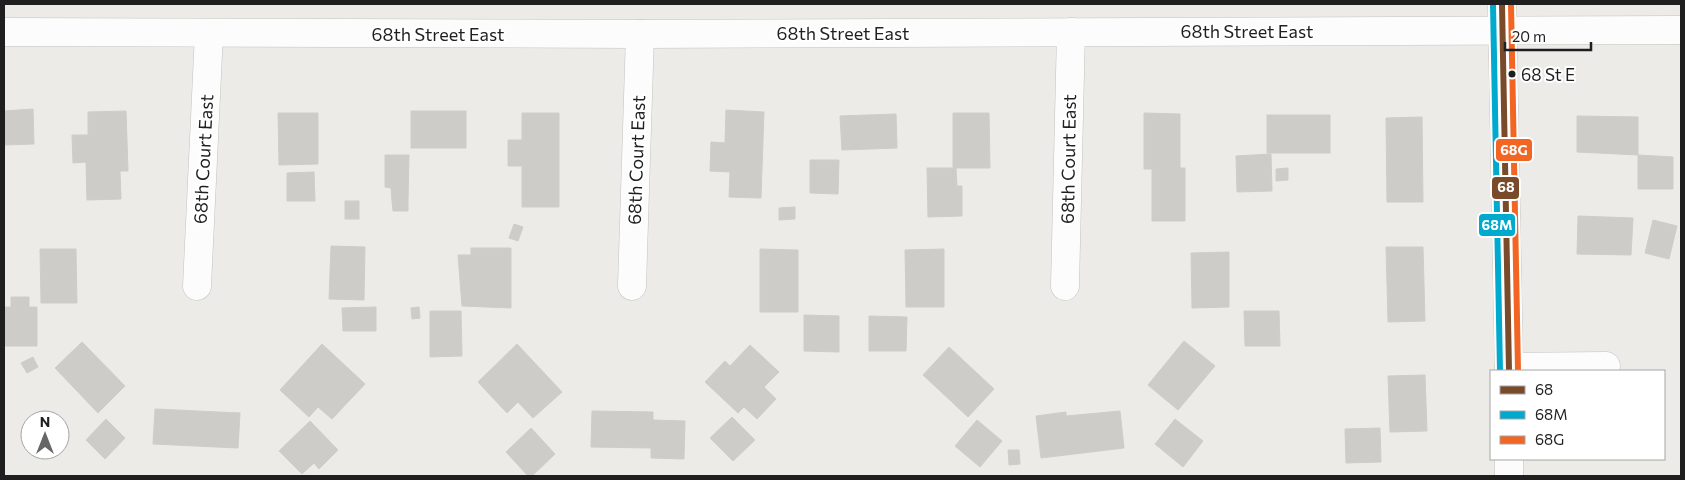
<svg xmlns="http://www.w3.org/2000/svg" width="1685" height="480" viewBox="0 0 1685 480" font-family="Commissioner,sans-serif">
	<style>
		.building { fill: #cdccc9; stroke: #cfcdc9 }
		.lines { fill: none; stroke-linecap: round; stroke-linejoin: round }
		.minor-casing { stroke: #c2c2c0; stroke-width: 29 }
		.minor { stroke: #fcfcfc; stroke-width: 28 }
		.bus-1-casing { stroke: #fff; stroke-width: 10 }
		.bus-2-casing { stroke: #fff; stroke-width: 10 }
		.bus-3-casing { stroke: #fff; stroke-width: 10 }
		.bus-1 { stroke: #7a4b2a; stroke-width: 6 }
		.bus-2 { stroke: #00a9ce; stroke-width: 6 }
		.bus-3 { stroke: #f26522; stroke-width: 6 }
		.bus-dot { fill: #1f1f1f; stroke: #fff; stroke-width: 2 }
		.labels { text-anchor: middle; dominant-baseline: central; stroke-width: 4; stroke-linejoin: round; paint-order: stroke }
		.bus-label { font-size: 17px; fill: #1f1f1f; stroke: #fff; text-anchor: start }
		.street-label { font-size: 18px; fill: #1f1f1f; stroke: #fff }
		.line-badge { stroke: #fff; stroke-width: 2 }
		.badge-label { font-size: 14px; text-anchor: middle; font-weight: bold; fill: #fff }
	</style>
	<rect width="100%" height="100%" fill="#ecebe8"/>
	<g class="building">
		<path d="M33,109L34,144L4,145V111Z"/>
		<path d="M726,110L764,112L761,198L729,197L730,172L710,171L711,142L725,143Z"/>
		<path d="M126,111L128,171H120L121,199L87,200L86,162L73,163L72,135H88V112Z"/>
		<rect x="411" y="111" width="55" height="37"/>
		<path d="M278,113H318V164L279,165Z"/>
		<path d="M522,113H559V207H522V166H508V140H522Z"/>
		<path d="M953,113H989L990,168H953Z"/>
		<path d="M1144,113L1180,114V168H1185V221H1152V169H1144Z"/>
		<path d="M896,114L897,148L842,150L840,116Z"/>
		<rect x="1267" y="115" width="63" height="38"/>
		<path d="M1577,116L1638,117V155L1577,152Z"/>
		<path d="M1422,117L1423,202H1387L1386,118Z"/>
		<path d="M1271,154L1272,191L1237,192L1236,156Z"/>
		<path d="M385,155H409L408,201H392L391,188L385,187Z"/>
		<path d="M1638,155L1673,157V189H1638Z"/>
		<path d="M810,160H839L838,194L810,193Z"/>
		<path d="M927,168H956L957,186H962V216L928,217Z"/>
		<path d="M1288,168V180L1276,181V169Z"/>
		<path d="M314,172L315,201H287V173Z"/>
		<rect x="345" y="201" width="14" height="18"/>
		<path d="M392,201H408V211H393Z"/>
		<path d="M795,207V219L779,220V208Z"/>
		<path d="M1578,216L1633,218L1631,255L1577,254Z"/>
		<path d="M1653,220L1677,226L1669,259L1645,253Z"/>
		<path d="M514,224L523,227L518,241L509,238Z"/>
		<path d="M331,246L365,247L364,300L329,299Z"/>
		<path d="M1386,247H1423L1425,321L1388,322Z"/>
		<path d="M471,248H511V308L462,306L458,255H471Z"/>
		<path d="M40,249H76L77,303H41Z"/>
		<path d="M760,249L798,250V312H760Z"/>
		<path d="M944,249V307H906L905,250Z"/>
		<path d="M1229,252V307L1192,308L1191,253Z"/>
		<path d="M11,297H29V307H37V346H5V307H11Z"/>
		<path d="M376,307V331H343L342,308Z"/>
		<path d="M419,307L420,318L412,319L411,308Z"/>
		<path d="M430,311H461L462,356L430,357Z"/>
		<path d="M1244,311H1279L1280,346H1245Z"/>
		<path d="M804,315L839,316V352L804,351Z"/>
		<path d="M869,316L907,317L906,351H869Z"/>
		<path d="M1184,341L1215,366L1178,410L1148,385Z"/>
		<path d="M82,342L125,386L98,413L55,368Z"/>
		<path d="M322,344L365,384L332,419L318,407L309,417L280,390Z"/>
		<path d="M517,344L562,392L533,418L518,402L507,413L478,382Z"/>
		<path d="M750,345L779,372L764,387L776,399L757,419L744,407L738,413L705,382L725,361L730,366Z"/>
		<path d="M949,347L994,389L968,417L923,375Z"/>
		<path d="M33,357L38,367L27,373L21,363Z"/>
		<path d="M1425,375L1427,431L1390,432L1388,376Z"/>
		<path d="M155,409L240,413L238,448L153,444Z"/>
		<path d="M592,411L653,412V420L685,421L684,459L651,458V448L591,447Z"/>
		<path d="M1120,411L1124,448L1041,458L1036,416L1066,412V416Z"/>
		<path d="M732,417L755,440L733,461L710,438Z"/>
		<path d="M106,419L125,438L105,459L86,440Z"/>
		<path d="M1175,419L1203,441L1183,467L1155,444Z"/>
		<path d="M977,420L1002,441L980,467L955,446Z"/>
		<path d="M310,421L338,450L319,469L314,463L302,474L279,451Z"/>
		<path d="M531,428L555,454L532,476H528L506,452Z"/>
		<path d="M1380,428L1381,462L1346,463L1345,429Z"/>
		<path d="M1008,450H1019L1020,464L1009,465Z"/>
	</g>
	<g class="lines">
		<defs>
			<g id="minor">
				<path d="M1502,4L1509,371"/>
				<path d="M4,32L640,34L1681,30"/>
				<path d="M197,286L209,33"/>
				<path d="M632,286L640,34"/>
				<path d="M1065,286L1071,32"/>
				<path d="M1509,367L1606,366"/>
				<path d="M1509,459V476"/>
			</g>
		</defs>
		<use href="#minor" class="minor-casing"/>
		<use href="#minor" class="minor"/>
		<defs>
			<path id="bus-1" d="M1502,4L1509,371"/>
			<path id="bus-2" d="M1493,4L1500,371"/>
			<path id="bus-3" d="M1511,4L1518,371"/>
		</defs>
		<use href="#bus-1" class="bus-1-casing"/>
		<use href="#bus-2" class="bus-2-casing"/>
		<use href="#bus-3" class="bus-3-casing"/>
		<use href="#bus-1" class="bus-1"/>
		<use href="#bus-2" class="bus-2"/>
		<use href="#bus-3" class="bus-3"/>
	</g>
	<circle class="bus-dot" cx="1512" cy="74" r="4.5"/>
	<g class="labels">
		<g class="bus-label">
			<text x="1521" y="74">68 St E</text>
		</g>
		<g class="street-label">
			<text x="1247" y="31">68th Street East</text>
			<text x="843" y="33">68th Street East</text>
			<text x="438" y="34">68th Street East</text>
			<text transform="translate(203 159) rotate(-87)">68th Court East</text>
			<text transform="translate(1068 159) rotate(-89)">68th Court East</text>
			<text transform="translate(636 160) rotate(-88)">68th Court East</text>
		</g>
	</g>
	<g class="line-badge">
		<rect x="1495" y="138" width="38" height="24" rx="5" fill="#f26522"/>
		<rect x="1491" y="176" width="29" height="24" rx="5" fill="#7a4b2a"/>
		<rect x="1478" y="213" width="38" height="24" rx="5" fill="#00a9ce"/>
	</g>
	<g class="badge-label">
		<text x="1514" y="155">68G</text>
		<text x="1506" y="192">68</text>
		<text x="1497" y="230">68M</text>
	</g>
	<rect width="1685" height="480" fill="none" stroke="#1f1f1f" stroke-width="10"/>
	<rect x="1490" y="370" width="175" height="90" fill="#ffffff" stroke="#a5a5a5"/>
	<rect x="1500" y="386" width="25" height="8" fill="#7a4b2a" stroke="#a5a5a5"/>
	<text x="1535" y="395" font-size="15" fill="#1f1f1f">68</text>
	<rect x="1500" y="411" width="25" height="8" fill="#00a9ce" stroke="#a5a5a5"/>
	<text x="1535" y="420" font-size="15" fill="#1f1f1f">68M</text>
	<rect x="1500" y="436" width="25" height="8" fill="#f26522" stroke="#a5a5a5"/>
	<text x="1535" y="445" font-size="15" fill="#1f1f1f">68G</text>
	<g transform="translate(45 435)"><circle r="24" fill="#ffffff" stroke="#a5a5a5"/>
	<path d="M0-4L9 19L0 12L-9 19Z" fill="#676665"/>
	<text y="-8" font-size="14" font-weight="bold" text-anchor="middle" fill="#1f1f1f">N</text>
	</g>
	<path d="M1505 42v8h86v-8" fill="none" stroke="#1f1f1f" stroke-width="2.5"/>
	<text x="1512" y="42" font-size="15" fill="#1f1f1f" stroke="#ffffff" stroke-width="4" paint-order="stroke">20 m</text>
</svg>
